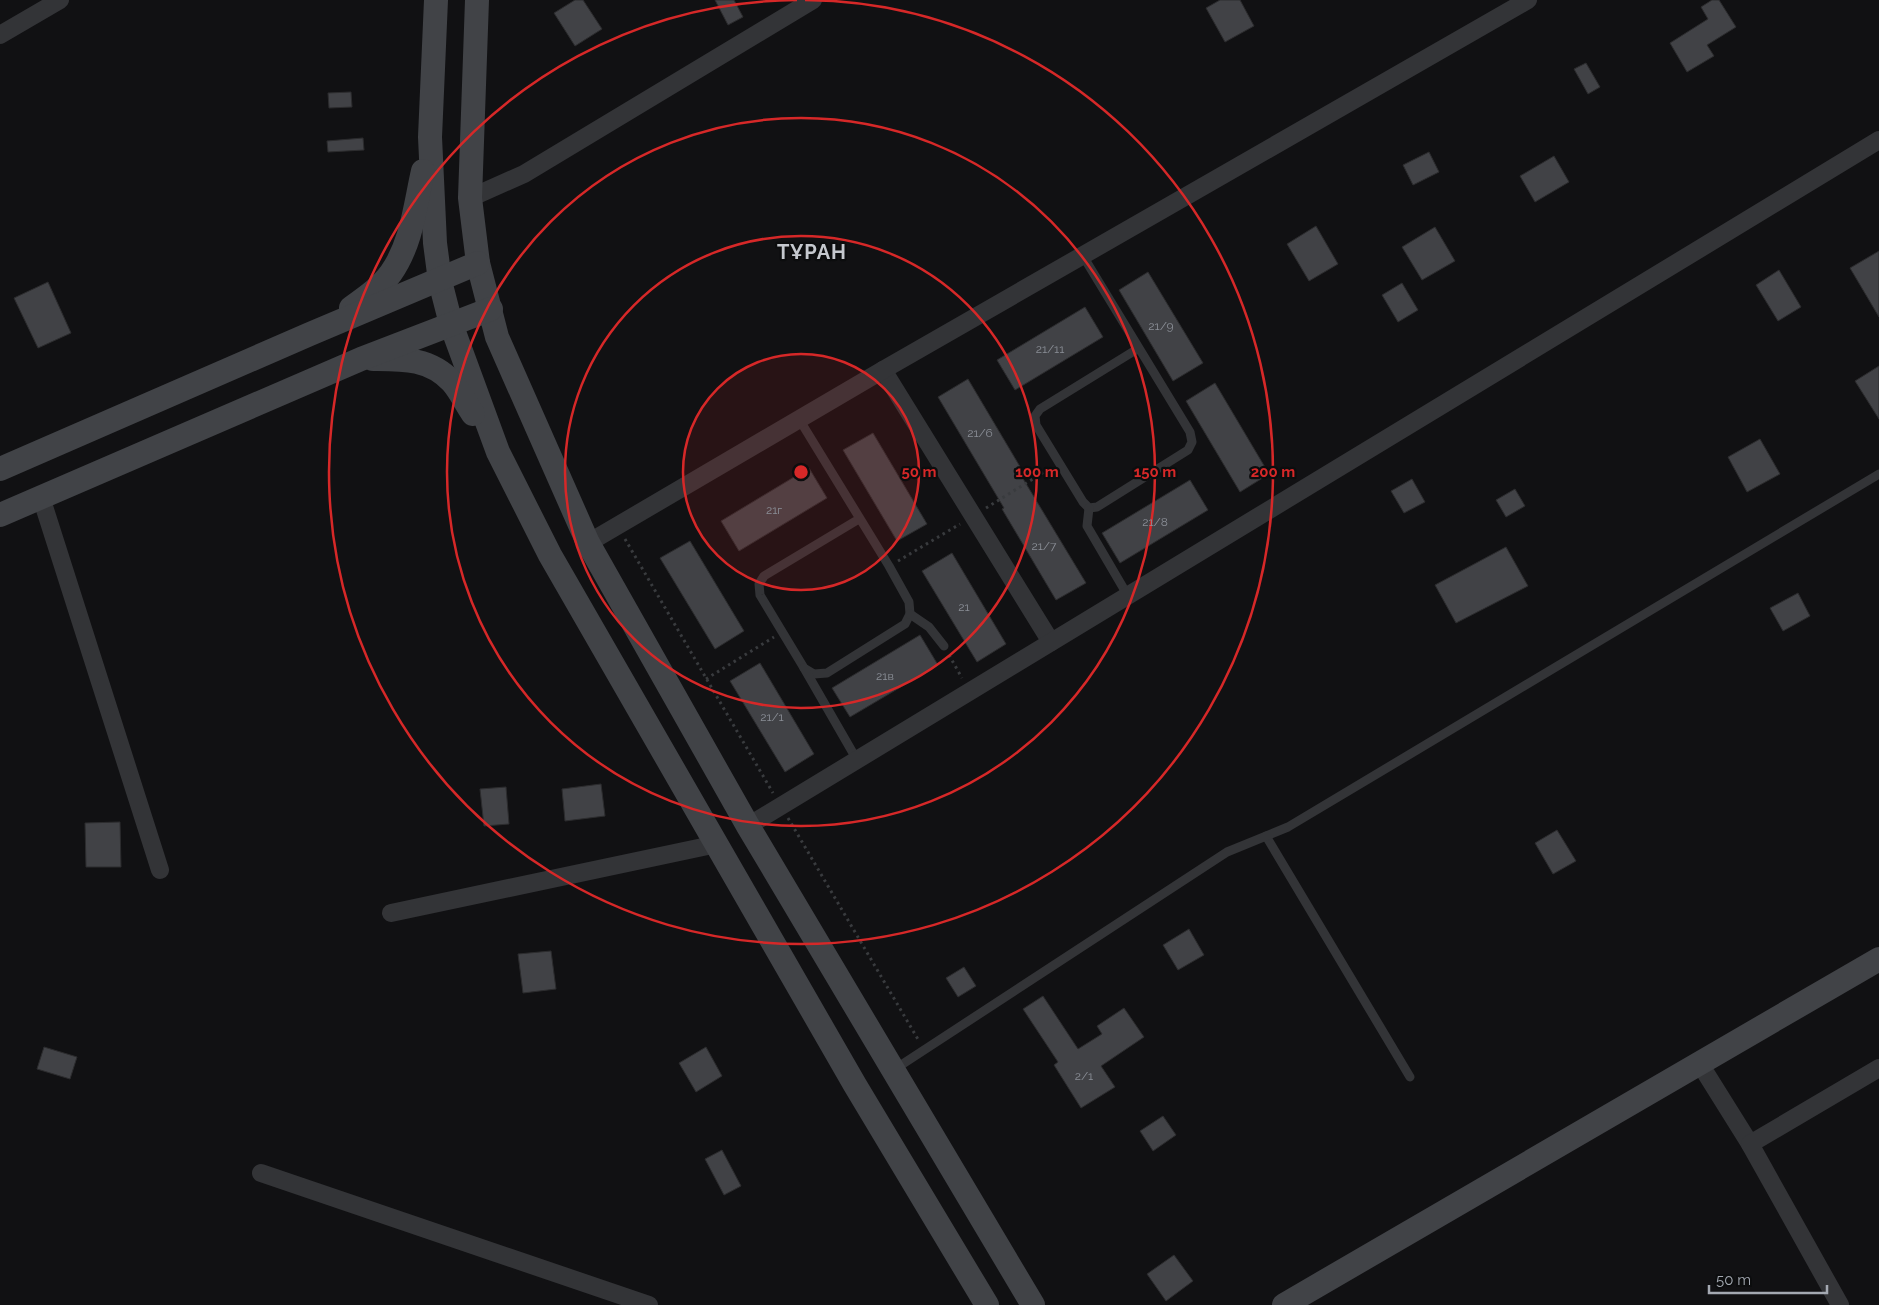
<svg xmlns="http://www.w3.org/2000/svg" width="1879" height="1305" viewBox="0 0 1879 1305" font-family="Raleway,sans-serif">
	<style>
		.building { fill: #414246; stroke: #2c2c2e }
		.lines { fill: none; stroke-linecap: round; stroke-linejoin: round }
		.path { stroke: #393b3e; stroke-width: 3; stroke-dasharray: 2.5 4; stroke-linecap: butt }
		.lane { stroke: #333437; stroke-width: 9 }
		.street { stroke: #333437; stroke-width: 18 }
		.secondary { stroke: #414347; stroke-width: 24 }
		.ring { fill: none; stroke: #d62828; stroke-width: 2.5 }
		.labels { text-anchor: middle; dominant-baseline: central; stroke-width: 4.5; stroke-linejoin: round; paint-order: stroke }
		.number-label { font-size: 12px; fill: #8b8f97 }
		.district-label { font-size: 20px; font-weight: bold; letter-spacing: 1px; fill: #c5c8ce; stroke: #0c0d0e }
		.centre { fill: #d62828; stroke: #0c0d0e; stroke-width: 2.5 }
		.ring-label { font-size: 15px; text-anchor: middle; font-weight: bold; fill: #d62828; stroke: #0c0d0e; stroke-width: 4.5; stroke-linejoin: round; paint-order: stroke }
	</style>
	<rect width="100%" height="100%" fill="#111113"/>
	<g class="building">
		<path d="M575,0H583L602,29L575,46L554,13Z"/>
		<path d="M715,0H734L743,17L728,25Z"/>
		<path d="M1220,0H1240L1254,26L1225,42L1206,8Z"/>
		<path d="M1712,0H1719L1736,27L1707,45L1714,56L1687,72L1670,43L1708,19L1701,7Z"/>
		<path d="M1586,63L1600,87L1588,94L1574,69Z"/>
		<path d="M351,92L352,107L329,108L328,93Z"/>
		<path d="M363,138L364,150L328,152L327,141Z"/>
		<path d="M1429,152L1439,172L1413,185L1403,165Z"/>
		<path d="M1554,156L1569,182L1535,202L1520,176Z"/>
		<path d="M1316,226L1338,264L1309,281L1287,244Z"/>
		<path d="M1435,227L1455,261L1422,280L1402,247Z"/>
		<path d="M1879,251V317L1850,268Z"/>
		<path d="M1779,270L1801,307L1778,321L1756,285Z"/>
		<path d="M1148,272L1203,363L1173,381L1119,290Z"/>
		<path d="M48,282L71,333L38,348L14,298Z"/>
		<path d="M1402,283L1418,310L1398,322L1382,295Z"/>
		<path d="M1085,307L1103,337L1015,390L997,360Z"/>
		<path d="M1879,366V419L1855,381Z"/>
		<path d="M968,379L1022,470L1019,472L1086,583L1056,600L1002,509L1004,508L938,397Z"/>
		<path d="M1215,383L1269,474L1240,492L1186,401Z"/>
		<path d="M873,433L927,524L897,541L843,450Z"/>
		<path d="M1760,439L1780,474L1747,492L1728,457Z"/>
		<path d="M809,468L827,498L739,551L721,521Z"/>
		<path d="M1412,479L1425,502L1404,513L1391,491Z"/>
		<path d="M1190,480L1208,510L1120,563L1102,533Z"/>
		<path d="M1515,489L1525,506L1506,517L1496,500Z"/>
		<path d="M690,541L744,631L715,649L660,558Z"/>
		<path d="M1506,547L1528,586L1456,623L1435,585Z"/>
		<path d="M952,553L1006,644L977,662L922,571Z"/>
		<path d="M1798,593L1810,616L1783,631L1770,608Z"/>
		<path d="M920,635L938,665L850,717L832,688Z"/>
		<path d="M760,663L814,754L785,772L730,681Z"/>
		<path d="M601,784L605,816L565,821L562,789Z"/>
		<path d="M506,787L509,824L484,826L480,789Z"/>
		<path d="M120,822L121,867H86L85,823Z"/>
		<path d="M1557,830L1576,861L1553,874L1535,843Z"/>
		<path d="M1189,929L1204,955L1178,970L1163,945Z"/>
		<path d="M551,951L556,989L523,993L518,954Z"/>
		<path d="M964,967L976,986L958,997L946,978Z"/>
		<path d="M1043,996L1078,1049L1102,1034L1097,1026L1124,1008L1144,1037L1101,1066L1115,1087L1081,1108L1054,1065L1058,1062L1023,1009Z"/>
		<path d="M44,1047L77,1057L70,1079L37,1069Z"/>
		<path d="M706,1047L722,1076L696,1092L679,1063Z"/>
		<path d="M1163,1116L1176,1135L1153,1151L1140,1131Z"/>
		<path d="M722,1150L741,1186L724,1195L705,1159Z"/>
		<path d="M1174,1255L1193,1281L1166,1301L1147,1274Z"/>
	</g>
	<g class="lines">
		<g class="path">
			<path d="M986,508L1049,469"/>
			<path d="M625,539L773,793"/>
			<path d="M898,561L960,524"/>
			<path d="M949,655L962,678"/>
			<path d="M706,679L774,637"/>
			<path d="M788,818L919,1041"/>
		</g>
		<g class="lane">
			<path d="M1083,256L1190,432L1192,442L1188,450L1097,507L1089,508L1083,502L1036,425L1035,416L1040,409L1139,348"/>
			<path d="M799,419L889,566L909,602L910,614L905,624L827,673L814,674L804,668L760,595L759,584L764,576L859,519"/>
			<path d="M1089,508L1087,526L1128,596"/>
			<path d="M910,614L929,627L944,646"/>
			<path d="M804,668L857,760"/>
			<path d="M1266,836L1410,1077"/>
			<path d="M895,1069L1227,852L1288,827L1879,474"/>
		</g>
		<g class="street">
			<path d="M0,35L60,0"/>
			<path d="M470,198L524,174L813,0"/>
			<path d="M883,370L1051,642"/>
			<path d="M41,497L160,870"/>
			<path d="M588,543L883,370L1528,0"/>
			<path d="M748,826L1879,140"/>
			<path d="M391,913L717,844"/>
			<path d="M1700,1064L1750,1144"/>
			<path d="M261,1173L649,1305"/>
			<path d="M1840,1305L1750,1144L1879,1068"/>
		</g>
		<g class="secondary">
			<path d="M436,0L430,137L435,243L440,281L451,324L498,452L550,555L855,1085L987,1305"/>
			<path d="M477,0L470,198L478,263L497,337L588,543L748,826L1033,1305"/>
			<path d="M351,308C365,298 381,287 391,273C412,243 415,206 423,171"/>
			<path d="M373,359C402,359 430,358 452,382C460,391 466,404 473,414"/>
			<path d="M0,469L310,334L478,263"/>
			<path d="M0,515L361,359L491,309"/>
			<path d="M1284,1305L1879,959"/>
		</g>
	</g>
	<circle cx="801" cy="472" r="118" fill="#d62828" fill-opacity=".12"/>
	<g class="ring">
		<circle cx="801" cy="472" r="118"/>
		<circle cx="801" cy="472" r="236"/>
		<circle cx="801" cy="472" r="354"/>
		<path d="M805 0A472 472 0 1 1 797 0"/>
	</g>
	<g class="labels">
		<g class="number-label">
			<text x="1161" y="326">21/9</text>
			<text x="1050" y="349">21/11</text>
			<text x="980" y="433">21/6</text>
			<text x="774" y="510">21г</text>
			<text x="1155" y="522">21/8</text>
			<text x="1044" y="546">21/7</text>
			<text x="964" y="607">21</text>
			<text x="885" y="676">21в</text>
			<text x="772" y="717">21/1</text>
			<text x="1084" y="1076">2/1</text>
		</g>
		<g class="district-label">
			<text x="812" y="252">ТҰРАН</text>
		</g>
	</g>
	<circle cx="801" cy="472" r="8" class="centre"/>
	<g class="ring-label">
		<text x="919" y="477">50 m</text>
		<text x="1037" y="477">100 m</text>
		<text x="1155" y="477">150 m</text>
		<text x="1273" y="477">200 m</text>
	</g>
	<path d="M1709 1285v8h118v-8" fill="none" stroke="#a4a9b2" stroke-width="2.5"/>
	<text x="1716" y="1285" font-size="15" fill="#a4a9b2" stroke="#0c0d0e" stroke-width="4" paint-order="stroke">50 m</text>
</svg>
